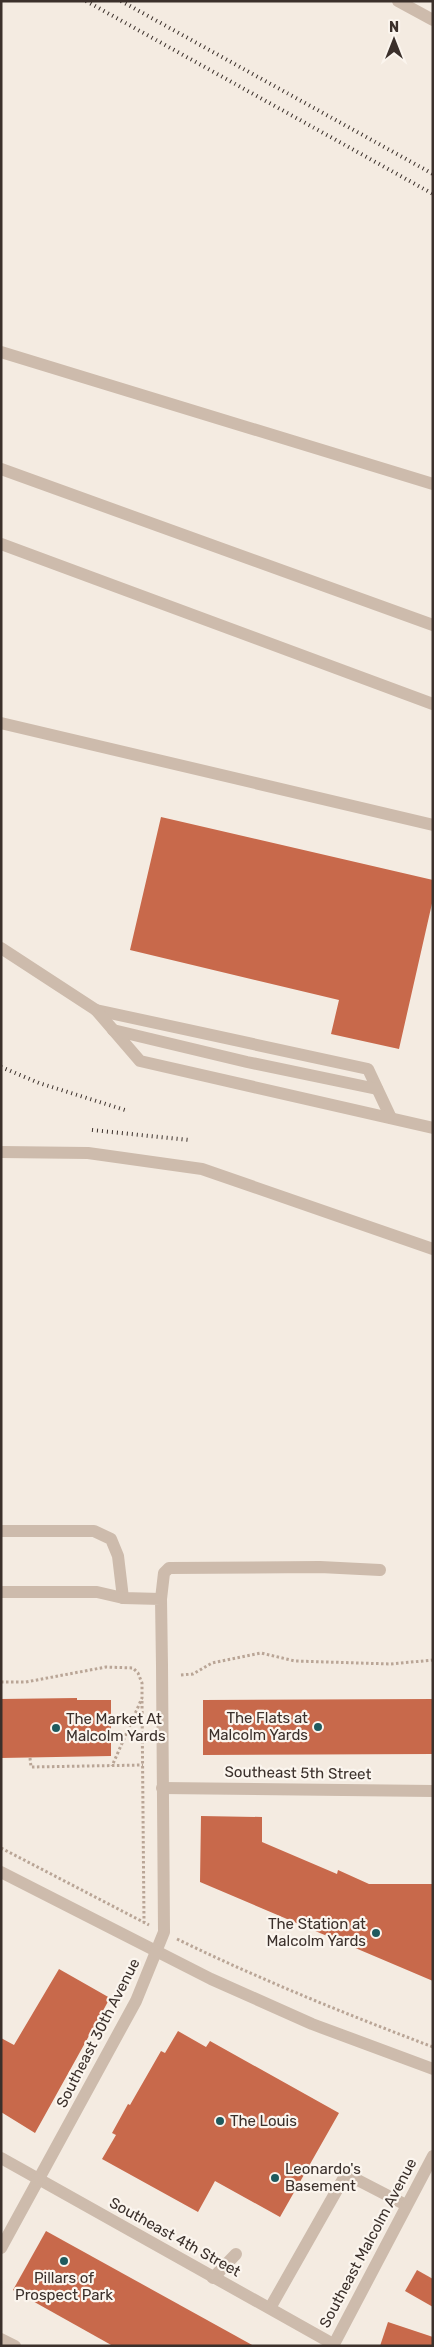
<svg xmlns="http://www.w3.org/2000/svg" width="434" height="2347" viewBox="0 0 434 2347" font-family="Rubik,sans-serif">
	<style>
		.building { fill: #c8694b }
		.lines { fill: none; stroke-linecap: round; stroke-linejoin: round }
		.path { stroke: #b9a596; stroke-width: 3; stroke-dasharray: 2.5 2.5; stroke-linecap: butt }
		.service { stroke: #cdbbac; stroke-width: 12 }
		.minor { stroke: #cdbbac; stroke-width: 12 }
		.rail { stroke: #3b302b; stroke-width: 4; stroke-dasharray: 1 4; stroke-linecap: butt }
		.poi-dot { fill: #1f5a5e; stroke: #fbf5ee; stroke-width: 2 }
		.labels { text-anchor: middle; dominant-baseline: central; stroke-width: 4.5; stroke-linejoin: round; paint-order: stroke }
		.poi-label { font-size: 15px; fill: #3b302b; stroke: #fbf5ee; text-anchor: start }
		.street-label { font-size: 15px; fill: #3b302b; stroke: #fbf5ee }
	</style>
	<rect width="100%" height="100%" fill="#f4ebe1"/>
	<g class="building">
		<path d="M161,817L433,880V899L399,1049L331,1034L339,1000L130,950Z"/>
		<path d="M77,1698V1700H111V1756L1,1758V1699Z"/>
		<path d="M433,1699V1754L203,1755V1700Z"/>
		<path d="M201,1816L262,1817V1842L337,1874L338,1870L369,1884H433V1981L200,1882Z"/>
		<path d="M59,1969L110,1998L35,2133L1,2112V2038L14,2045Z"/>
		<path d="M178,2031L206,2047L210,2041L339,2113L280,2217L215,2181L198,2212L102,2159L116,2135L112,2133L128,2104L130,2105L161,2051L165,2053Z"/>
		<path d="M46,2231L254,2346H113L13,2290Z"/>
		<path d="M417,2270L433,2279V2307L405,2291Z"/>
		<path d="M388,2322L433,2337V2346H380Z"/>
	</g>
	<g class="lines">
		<g class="path">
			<path d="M181,1675L193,1674L212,1663L261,1653L295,1661L391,1664L433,1660"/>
			<path d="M1,1682H26L106,1667L133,1668L138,1673L142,1683V1698L112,1766"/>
			<path d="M142,1701L144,1922"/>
			<path d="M30,1758L31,1767L143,1765"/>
			<path d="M1,1848L149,1925"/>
			<path d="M177,1939C261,1980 346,2014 433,2047"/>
		</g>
		<g class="service">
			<path d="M398,1L433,20"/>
			<path d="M1,352L433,484"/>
			<path d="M1,469L433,625"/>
			<path d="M1,544L433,704"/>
			<path d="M1,723L433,825"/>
			<path d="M1,948L96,1010L368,1069L391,1118"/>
			<path d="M96,1010L140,1061L433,1128"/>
			<path d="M113,1030L247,1062L377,1089"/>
			<path d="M1,1152L88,1153L202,1169L433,1249"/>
			<path d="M1,1531H94L111,1539L118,1556L123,1598"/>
			<path d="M1,1592H97L123,1598L161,1599L162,1666"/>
			<path d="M161,1599L164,1573L169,1568L320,1567L380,1570"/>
			<path d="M1,1872L211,1979L312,2024L433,2069"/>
			<path d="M213,2278L236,2254"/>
			<path d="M270,2308L346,2174L406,2205"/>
			<path d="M1,2339L15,2346"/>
		</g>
		<g class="minor">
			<path d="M162,1788L433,1791"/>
			<path d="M1,2158L333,2344"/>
			<path d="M1,2248L136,2001L164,1932L162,1666"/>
			<path d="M333,2346L433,2156"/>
		</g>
		<g class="rail">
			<path d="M86,1L433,194"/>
			<path d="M121,1L433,174"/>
			<path d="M1,1067L39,1083L125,1110"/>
			<path d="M92,1130L189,1140"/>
		</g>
	</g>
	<g class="poi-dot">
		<circle cx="318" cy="1727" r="5"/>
		<circle cx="56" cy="1728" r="5"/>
		<circle cx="376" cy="1933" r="5"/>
		<circle cx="220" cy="2121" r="5"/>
		<circle cx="275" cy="2178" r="5"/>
		<circle cx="64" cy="2261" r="5"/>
	</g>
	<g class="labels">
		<g class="poi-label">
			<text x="308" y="1718" text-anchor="end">The Flats at<tspan x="308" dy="17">Malcolm Yards</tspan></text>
			<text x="66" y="1719">The Market At<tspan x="66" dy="17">Malcolm Yards</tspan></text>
			<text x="366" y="1924" text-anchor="end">The Station at<tspan x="366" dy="17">Malcolm Yards</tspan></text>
			<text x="230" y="2121">The Louis</text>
			<text x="285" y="2169">Leonardo's<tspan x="285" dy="17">Basement</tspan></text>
			<text x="64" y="2278" text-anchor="middle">Pillars of<tspan x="64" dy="17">Prospect Park</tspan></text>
		</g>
		<g class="street-label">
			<text transform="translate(298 1773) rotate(1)">Southeast 5th Street</text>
			<text transform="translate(98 2033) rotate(-63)">Southeast 30th Avenue</text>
			<text transform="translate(175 2237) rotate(29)">Southeast 4th Street</text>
			<text transform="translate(368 2243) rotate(-62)">Southeast Malcolm Avenue</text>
		</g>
	</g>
	<rect width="434" height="2347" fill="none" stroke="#3b302b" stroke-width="5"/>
	<g transform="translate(394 40)" stroke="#fbf5ee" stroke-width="4" paint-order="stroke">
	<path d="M0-4L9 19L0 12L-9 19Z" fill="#3b302b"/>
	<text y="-8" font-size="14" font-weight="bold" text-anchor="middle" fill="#3b302b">N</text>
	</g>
</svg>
